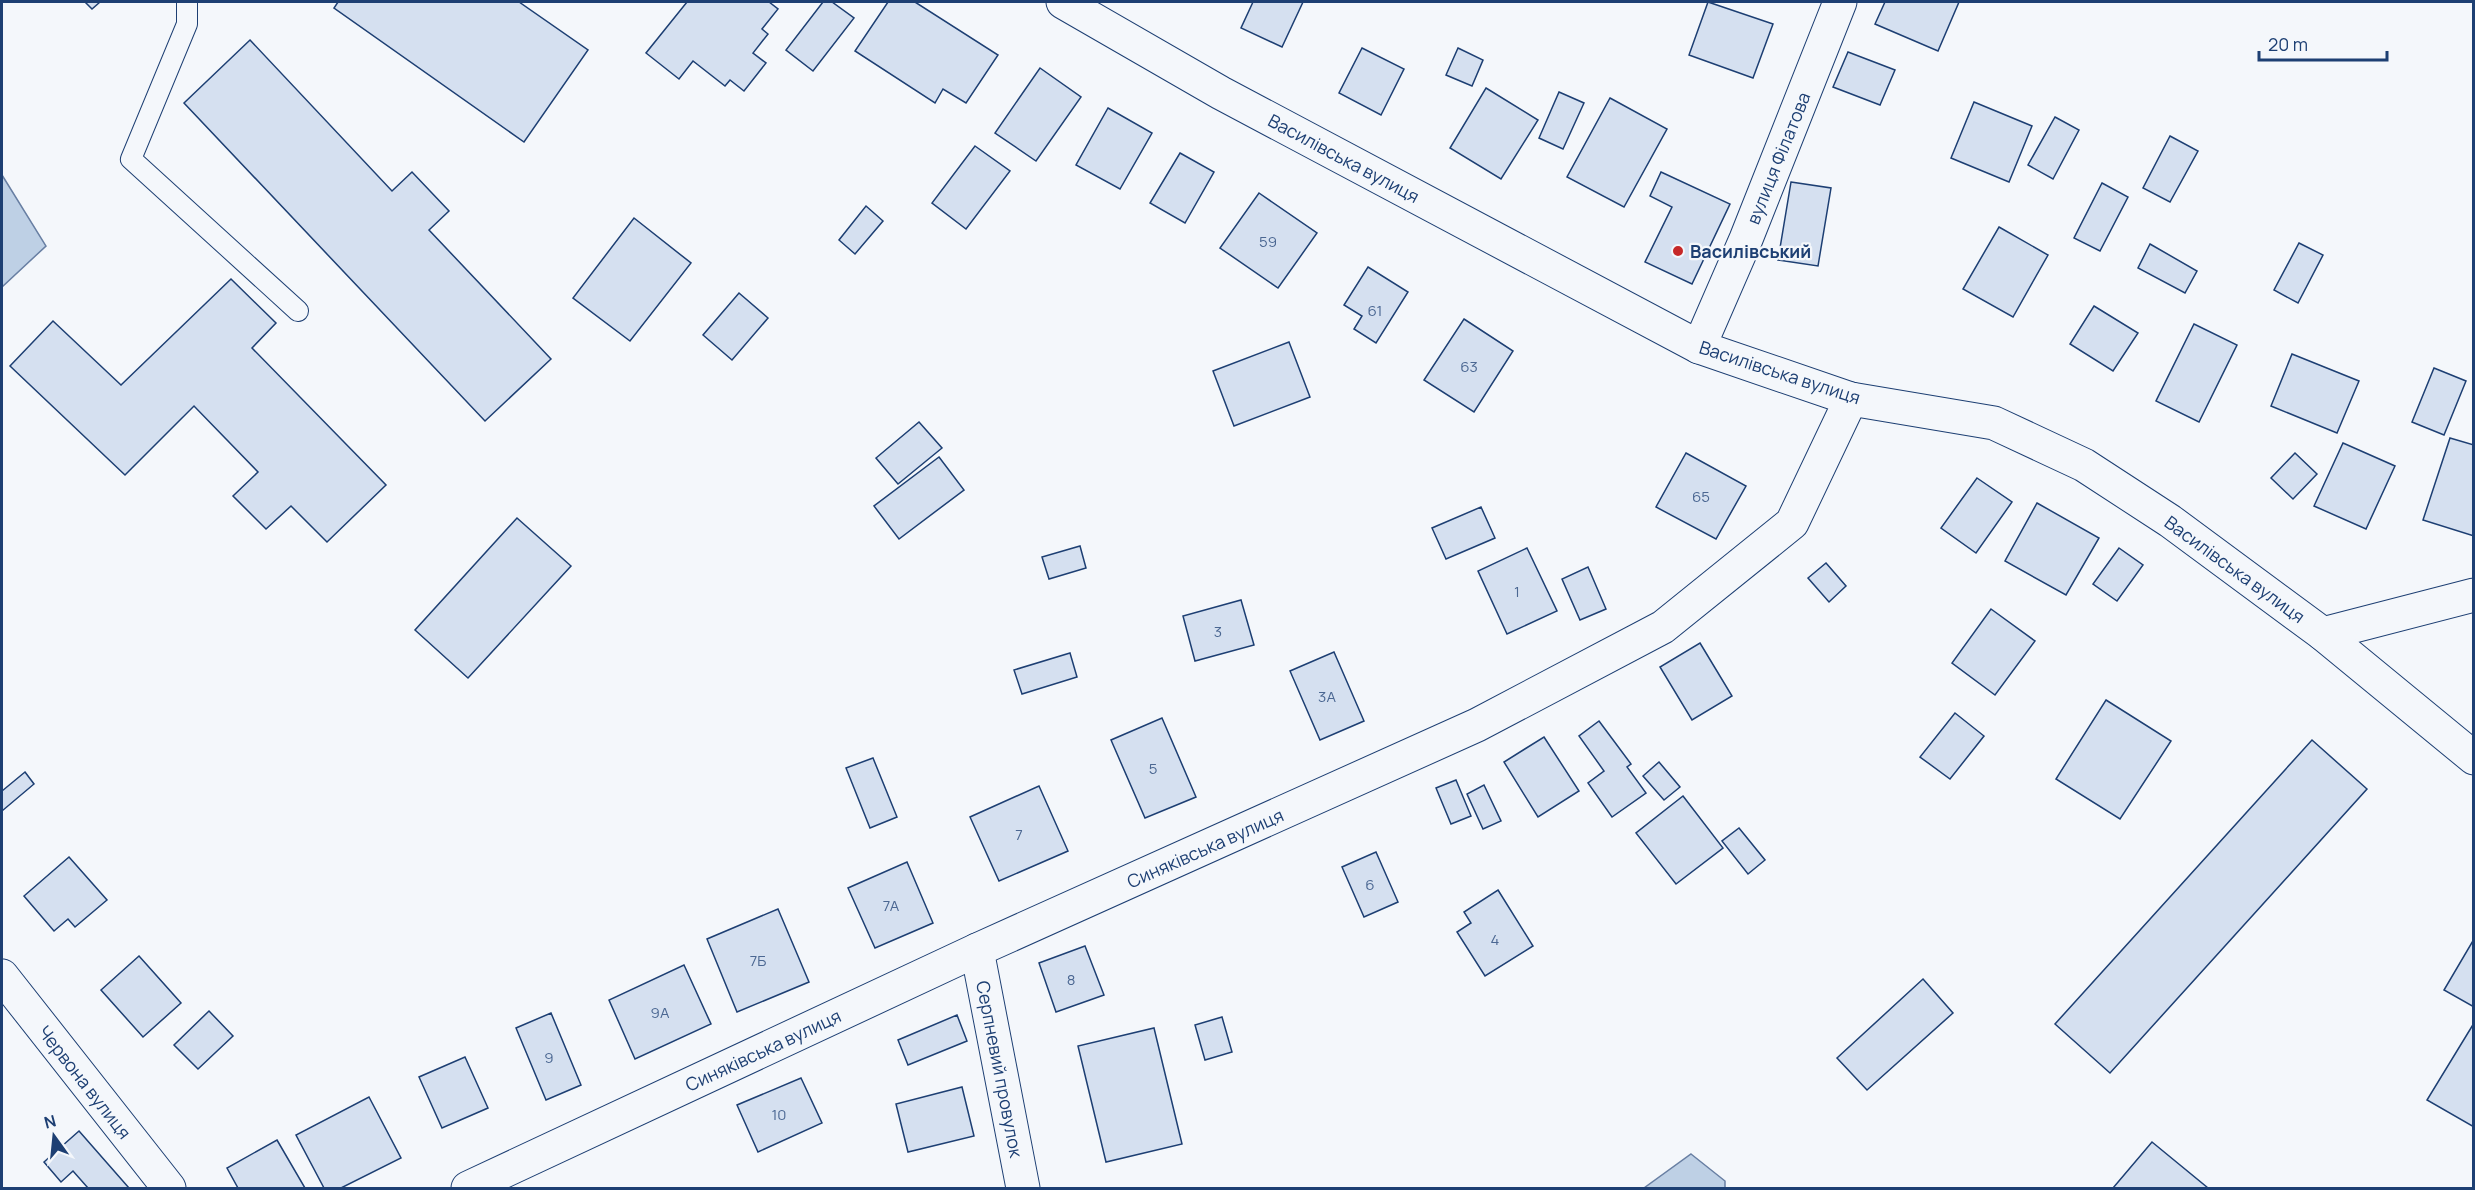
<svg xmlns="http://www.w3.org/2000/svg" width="2475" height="1190" viewBox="0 0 2475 1190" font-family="Manrope,sans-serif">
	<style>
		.water { fill: #bed0e5; stroke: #687fa3; stroke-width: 1.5 }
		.building { fill: #d5e0f0; stroke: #1d3f73; stroke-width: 1.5 }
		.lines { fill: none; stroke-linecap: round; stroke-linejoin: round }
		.service-casing { stroke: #1d3f73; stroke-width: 22 }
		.minor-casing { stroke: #1d3f73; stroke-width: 35 }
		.tertiary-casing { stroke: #1d3f73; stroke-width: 35 }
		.service { stroke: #f4f7fb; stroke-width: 20 }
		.minor { stroke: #f4f7fb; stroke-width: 33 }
		.tertiary { stroke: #f4f7fb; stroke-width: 33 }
		.poi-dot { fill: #c62828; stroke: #f4f7fb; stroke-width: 2 }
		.labels { text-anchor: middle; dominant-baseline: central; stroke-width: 4.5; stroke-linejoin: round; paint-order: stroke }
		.number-label { font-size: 15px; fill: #4b6792 }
		.street-label { font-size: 18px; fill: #1d3f73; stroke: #f4f7fb }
		.poi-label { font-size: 18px; font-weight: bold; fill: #1d3f73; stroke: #f4f7fb; text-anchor: start }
	</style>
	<rect width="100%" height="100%" fill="#f4f7fb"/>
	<g class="water">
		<path d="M2,175L46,246L2,287Z"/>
		<path d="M1691,1154L1725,1181V1188H1644Z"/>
	</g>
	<g class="building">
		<path d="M85,2H100L92,9Z"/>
		<path d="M338,2H519L588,50L524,142L334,8Z"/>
		<path d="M687,2H769L778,9L762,29L768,34L753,53L766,63L744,91L730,80L725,86L693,61L679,79L646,53Z"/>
		<path d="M823,2H832L854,18L813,71L786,50Z"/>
		<path d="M888,2H915L998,55L966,103L943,89L935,103L855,51Z"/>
		<path d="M1253,2H1303L1282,47L1241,28Z"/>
		<path d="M1708,2L1773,24L1753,78L1689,55Z"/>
		<path d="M1885,2H1959L1938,51L1875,24Z"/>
		<path d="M250,40L392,191L412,172L449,211L429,230L551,359L485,421L184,103Z"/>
		<path d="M1362,48L1404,69L1381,115L1339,93Z"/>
		<path d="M1458,48L1483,60L1472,86L1446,75Z"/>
		<path d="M1848,52L1895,70L1880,105L1833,87Z"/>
		<path d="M1040,68L1081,97L1036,161L995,133Z"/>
		<path d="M1486,88L1538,120L1501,179L1450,148Z"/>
		<path d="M1559,92L1584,103L1563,149L1539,138Z"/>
		<path d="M1610,98L1667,129L1624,207L1567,177Z"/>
		<path d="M1974,102L2032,126L2009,182L1951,158Z"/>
		<path d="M1108,108L1152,133L1120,189L1076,165Z"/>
		<path d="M2055,117L2079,130L2053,179L2028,165Z"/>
		<path d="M2170,136L2198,151L2170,202L2143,188Z"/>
		<path d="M975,146L1010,171L966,229L932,203Z"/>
		<path d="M1180,153L1214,172L1185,223L1150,203Z"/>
		<path d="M1661,172L1730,204L1692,284L1645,262L1672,207L1650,196Z"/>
		<path d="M1791,182L1831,188L1818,266L1778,260Z"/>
		<path d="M2102,183L2128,197L2100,251L2074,238Z"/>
		<path d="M1259,193L1317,233L1278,288L1220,248Z"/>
		<path d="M866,206L883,221L855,254L839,240Z"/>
		<path d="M634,218L691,263L630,341L573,298Z"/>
		<path d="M1999,227L2048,255L2013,317L1963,289Z"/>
		<path d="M2299,243L2323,255L2298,303L2274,290Z"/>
		<path d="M2150,244L2197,271L2185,293L2138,268Z"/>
		<path d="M1368,267L1408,292L1376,343L1354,329L1362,316L1344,305Z"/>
		<path d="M231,279L276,323L252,348L386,485L327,542L291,506L266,529L233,496L258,472L194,406L125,475L10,366L53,321L121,385Z"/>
		<path d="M739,293L768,318L732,360L703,335Z"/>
		<path d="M2094,306L2138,333L2113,371L2070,344Z"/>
		<path d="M1464,319L1513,351L1474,412L1424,380Z"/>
		<path d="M2194,324L2237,345L2199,422L2156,401Z"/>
		<path d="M1289,342L1310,397L1234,426L1213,371Z"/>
		<path d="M2292,354L2359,381L2337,433L2271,406Z"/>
		<path d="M2434,368L2466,381L2444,435L2412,422Z"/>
		<path d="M919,422L942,448L898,484L876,458Z"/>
		<path d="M2450,438L2474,445V536L2423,520Z"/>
		<path d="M2343,443L2395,466L2366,529L2314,506Z"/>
		<path d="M1686,453L1746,486L1716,539L1656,507Z"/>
		<path d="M2295,453L2317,474L2293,499L2271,478Z"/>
		<path d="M939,457L964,490L899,539L874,506Z"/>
		<path d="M1977,478L2012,502L1976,553L1941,528Z"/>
		<path d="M2037,503L2099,538L2066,595L2005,561Z"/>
		<path d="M1481,507L1495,538L1446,559L1432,528Z"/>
		<path d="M517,518L571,566L468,678L415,630Z"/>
		<path d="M1080,546L1086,568L1049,579L1042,557Z"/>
		<path d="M1527,548L1557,611L1507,634L1478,571Z"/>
		<path d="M2119,548L2143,565L2117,601L2093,584Z"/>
		<path d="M1826,563L1846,586L1829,602L1808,578Z"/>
		<path d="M1588,567L1606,609L1580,620L1562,579Z"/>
		<path d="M1241,600L1254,645L1195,661L1183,616Z"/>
		<path d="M1991,609L2035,641L1995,695L1952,663Z"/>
		<path d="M1700,643L1732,696L1692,720L1660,667Z"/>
		<path d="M1334,652L1364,721L1320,740L1290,671Z"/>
		<path d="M1070,653L1077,677L1022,694L1014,670Z"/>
		<path d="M2106,700L2171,741L2120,819L2056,779Z"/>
		<path d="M1955,713L1984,736L1950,779L1920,757Z"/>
		<path d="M1162,718L1196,797L1145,818L1111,740Z"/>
		<path d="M1599,721L1631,764L1627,767L1646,793L1612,817L1588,783L1604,771L1579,736Z"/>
		<path d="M1544,737L1579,791L1538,817L1504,762Z"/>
		<path d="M2312,740L2367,789L2110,1073L2055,1024Z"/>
		<path d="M873,758L897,817L870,828L846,768Z"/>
		<path d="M1659,762L1680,787L1664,800L1643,776Z"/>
		<path d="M25,772L34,784L2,811V791Z"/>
		<path d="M1456,780L1471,816L1451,824L1436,788Z"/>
		<path d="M1484,785L1501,821L1483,829L1467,794Z"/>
		<path d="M1039,786L1068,851L999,881L970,817Z"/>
		<path d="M1683,796L1723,848L1676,884L1636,833Z"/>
		<path d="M1739,828L1765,860L1748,874L1722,841Z"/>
		<path d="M1376,852L1398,902L1364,917L1342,867Z"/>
		<path d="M69,857L107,900L75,927L68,919L54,931L24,896Z"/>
		<path d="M907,862L933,923L875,948L848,888Z"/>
		<path d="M1498,890L1533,946L1485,976L1457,932L1471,923L1464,912Z"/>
		<path d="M778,909L809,982L737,1012L707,939Z"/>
		<path d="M2474,939V1007L2444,990Z"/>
		<path d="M1085,946L1104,995L1056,1012L1039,963Z"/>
		<path d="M139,956L181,1003L143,1037L101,990Z"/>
		<path d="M684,965L711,1024L635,1059L609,1000Z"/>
		<path d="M1923,979L1953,1013L1867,1090L1837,1058Z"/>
		<path d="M209,1011L233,1036L198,1069L174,1045Z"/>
		<path d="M551,1013L581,1085L546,1100L516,1028Z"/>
		<path d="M957,1015L967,1041L908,1065L898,1040Z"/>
		<path d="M1222,1017L1232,1052L1205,1060L1195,1025Z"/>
		<path d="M2474,1023V1127L2427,1100Z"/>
		<path d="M1154,1028L1182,1144L1106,1162L1078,1046Z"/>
		<path d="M465,1057L488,1108L442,1128L419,1077Z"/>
		<path d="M801,1078L822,1123L758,1152L737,1105Z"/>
		<path d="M962,1087L974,1136L908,1152L896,1104Z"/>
		<path d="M369,1097L401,1158L341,1188H324L296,1135Z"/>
		<path d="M79,1131L129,1188H88L73,1171L61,1182L44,1162Z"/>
		<path d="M277,1140L305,1188H238L227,1168Z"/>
		<path d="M2152,1142L2208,1188H2113Z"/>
	</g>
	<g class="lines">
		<defs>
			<path id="service" d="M187,2V24L131,159L298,311"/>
			<g id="minor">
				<path d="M1699,347L1746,239L1840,2"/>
				<path d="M2323,634L2474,595"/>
				<path d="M977,950L1023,1188"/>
				<path d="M2,976L169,1188"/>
			</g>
			<g id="tertiary">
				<path d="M1063,2L1221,93L1699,347L1851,399L1994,423L2084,465L2170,521L2323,634L2474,758"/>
				<path d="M468,1188L977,950L1477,725L1663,627L1792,523L1851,399"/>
			</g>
		</defs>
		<use href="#service" class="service-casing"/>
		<use href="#minor" class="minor-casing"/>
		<use href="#tertiary" class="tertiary-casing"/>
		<use href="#service" class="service"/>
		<use href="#minor" class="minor"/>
		<use href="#tertiary" class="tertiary"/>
	</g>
	<circle class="poi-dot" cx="1678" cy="251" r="6"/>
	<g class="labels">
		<g class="number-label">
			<text x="1268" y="241">59</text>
			<text x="1375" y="310">61</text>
			<text x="1469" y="366">63</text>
			<text x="1701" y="496">65</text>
			<text x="1517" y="591">1</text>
			<text x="1218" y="631">3</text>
			<text x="1327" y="696">3А</text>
			<text x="1153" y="768">5</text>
			<text x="1019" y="834">7</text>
			<text x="1370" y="884">6</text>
			<text x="891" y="905">7А</text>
			<text x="1495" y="939">4</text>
			<text x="758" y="960">7Б</text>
			<text x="1071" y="979">8</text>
			<text x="660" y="1012">9А</text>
			<text x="549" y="1057">9</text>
			<text x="779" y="1114">10</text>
		</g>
		<g class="street-label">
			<text transform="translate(1344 158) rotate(28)">Василівська вулиця</text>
			<text transform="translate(1778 158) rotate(-68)">вулиця Філатова</text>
			<text transform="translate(1780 372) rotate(18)">Василівська вулиця</text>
			<text transform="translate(2235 569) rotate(36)">Василівська вулиця</text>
			<text transform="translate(1205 848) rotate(-24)">Синяківська вулиця</text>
			<text transform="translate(763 1050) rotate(-25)">Синяківська вулиця</text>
			<text transform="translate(1000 1069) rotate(79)">Серпневий провулок</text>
			<text transform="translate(85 1082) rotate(52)">Червона вулиця</text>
		</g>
		<g class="poi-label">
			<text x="1690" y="251">Василівський</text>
		</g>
	</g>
	<rect width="2475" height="1190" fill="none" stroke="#1d3f73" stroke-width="6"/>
	<g transform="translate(54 1136) rotate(345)" stroke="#f4f7fb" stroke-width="4.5" paint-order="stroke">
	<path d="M0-4.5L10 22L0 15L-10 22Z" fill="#1d3f73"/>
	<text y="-9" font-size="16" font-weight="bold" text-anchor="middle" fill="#1d3f73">N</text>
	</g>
	<path d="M2259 51v9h128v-9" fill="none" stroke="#1d3f73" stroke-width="3"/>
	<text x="2268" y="51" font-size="18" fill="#1d3f73" stroke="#f4f7fb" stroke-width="4.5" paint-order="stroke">20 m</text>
</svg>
